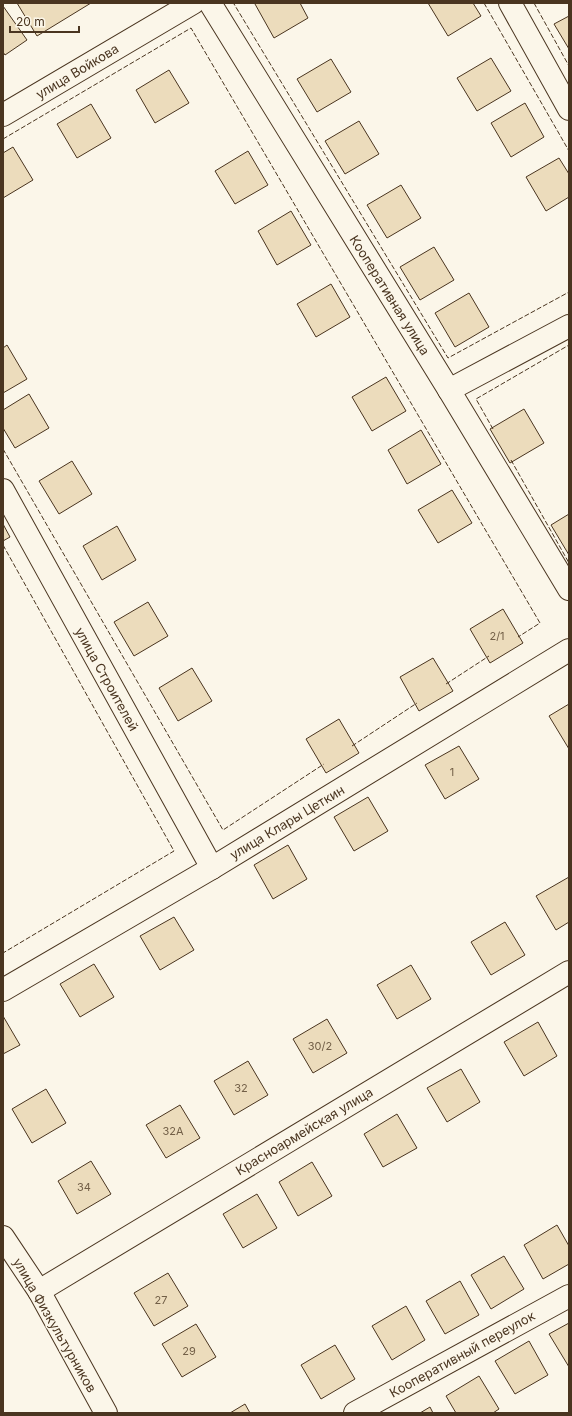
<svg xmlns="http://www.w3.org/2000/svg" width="572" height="1416" viewBox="0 0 572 1416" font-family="Inter,sans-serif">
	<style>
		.building { fill: #ecdcbc; stroke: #4a3520 }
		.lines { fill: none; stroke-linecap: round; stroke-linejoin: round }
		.minor-casing { stroke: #4a3520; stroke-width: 24 }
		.minor { stroke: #fbf6e9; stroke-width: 22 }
		.fence { stroke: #4a3520; stroke-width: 1; stroke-dasharray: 5 2; stroke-linecap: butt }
		.labels { text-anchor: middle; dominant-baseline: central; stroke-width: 3; stroke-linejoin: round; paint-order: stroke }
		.number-label { font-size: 11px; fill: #725f47 }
		.street-label { font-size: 13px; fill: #4a3520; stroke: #fbf6e9 }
	</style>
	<rect width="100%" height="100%" fill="#fbf6e9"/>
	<g class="building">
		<path d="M17,3H91L37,36Z"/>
		<path d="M256,3H300L308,18L274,38L255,4Z"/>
		<path d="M428,3H473L481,16L448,36Z"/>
		<path d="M3,6L27,40L5,55L3,52Z"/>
		<path d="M569,16V49L554,24Z"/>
		<path d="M491,58L511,91L477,111L457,78Z"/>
		<path d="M331,59L351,92L317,112L297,79Z"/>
		<path d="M169,70L189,103L155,123L136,90Z"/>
		<path d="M525,103L544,137L511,157L491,123Z"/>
		<path d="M91,104L111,138L77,158L57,124Z"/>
		<path d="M359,121L379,154L345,174L325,141Z"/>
		<path d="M13,147L33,180L3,198V153Z"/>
		<path d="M248,151L268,185L235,204L215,171Z"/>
		<path d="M559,158L569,174V197L546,211L526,177Z"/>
		<path d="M401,185L421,218L387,238L367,205Z"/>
		<path d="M291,211L311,245L277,265L258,231Z"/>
		<path d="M434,247L454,280L420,300L400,267Z"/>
		<path d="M331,284L350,317L316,337L297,304Z"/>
		<path d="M469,293L489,327L455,347L435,313Z"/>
		<path d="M7,345L27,379L3,393V348Z"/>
		<path d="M386,377L406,411L372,431L352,397Z"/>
		<path d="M29,394L49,428L15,448L3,428V410Z"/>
		<path d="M524,409L544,443L510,463L490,429Z"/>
		<path d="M421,430L441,464L407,484L388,450Z"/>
		<path d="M72,461L92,494L59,514L39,481Z"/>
		<path d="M452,490L472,523L438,543L418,510Z"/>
		<path d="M569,514V555L551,525Z"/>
		<path d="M3,524L10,537L3,541Z"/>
		<path d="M117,526L136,560L102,580L83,546Z"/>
		<path d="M148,602L168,636L134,656L114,622Z"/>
		<path d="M503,609L523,643L490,663L470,629Z"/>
		<path d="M433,658L453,691L419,711L400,677Z"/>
		<path d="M192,668L212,701L178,721L159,688Z"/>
		<path d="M569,704V749L549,716Z"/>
		<path d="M339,719L359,753L326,773L306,739Z"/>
		<path d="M459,746L479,779L445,799L425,765Z"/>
		<path d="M368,797L388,831L354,851L334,817Z"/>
		<path d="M288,845L307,879L273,899L254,865Z"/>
		<path d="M569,877V922L556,930L536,896Z"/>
		<path d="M174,917L194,950L160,970L140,936Z"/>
		<path d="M505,922L525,955L491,975L471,942Z"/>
		<path d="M94,964L114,997L80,1017L60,984Z"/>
		<path d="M411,965L431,999L397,1019L377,985Z"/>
		<path d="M3,1016L20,1045L3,1054Z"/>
		<path d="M327,1019L347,1053L313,1073L293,1039Z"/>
		<path d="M538,1022L557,1056L524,1076L504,1042Z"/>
		<path d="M248,1061L268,1095L234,1115L214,1081Z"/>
		<path d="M461,1069L480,1102L447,1122L427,1088Z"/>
		<path d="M46,1089L66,1123L32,1143L12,1109Z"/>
		<path d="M180,1105L200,1138L166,1158L146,1125Z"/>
		<path d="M397,1114L417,1148L383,1167L364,1134Z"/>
		<path d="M91,1161L111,1194L77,1214L58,1181Z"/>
		<path d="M312,1162L332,1196L298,1216L279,1182Z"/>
		<path d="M257,1194L277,1228L243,1248L223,1214Z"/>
		<path d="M557,1225L569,1246V1264L543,1279L524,1245Z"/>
		<path d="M504,1256L524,1289L491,1309L471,1275Z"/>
		<path d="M168,1273L188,1306L154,1326L134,1293Z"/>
		<path d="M460,1281L479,1315L445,1334L426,1301Z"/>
		<path d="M406,1306L425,1340L392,1360L372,1326Z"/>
		<path d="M569,1323V1367L549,1334Z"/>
		<path d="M196,1324L216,1357L182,1377L162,1344Z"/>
		<path d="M529,1341L548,1375L515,1394L495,1361Z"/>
		<path d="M335,1345L355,1379L321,1399L301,1365Z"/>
		<path d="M479,1376L499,1409L493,1413H456L446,1396Z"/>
		<path d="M245,1404L250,1413H230Z"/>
		<path d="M430,1407L433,1413H420Z"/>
	</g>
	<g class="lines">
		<defs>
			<g id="minor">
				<path d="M210,3L449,390L569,589"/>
				<path d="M510,3L569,109"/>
				<path d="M3,115L193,3"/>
				<path d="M449,390L569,326"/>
				<path d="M3,490L212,868"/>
				<path d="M3,990L212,868L569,650"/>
				<path d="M3,1237L39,1291L106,1413"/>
				<path d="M39,1291L569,972"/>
				<path d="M355,1413L569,1296"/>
			</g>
		</defs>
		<use href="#minor" class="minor-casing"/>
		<use href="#minor" class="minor"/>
		<g class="fence">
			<path d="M237,3L234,4L448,358L569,292"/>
			<path d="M484,3L569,151"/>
			<path d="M534,3L569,66"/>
			<path d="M3,139L191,28L540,623L518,637"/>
			<path d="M493,429L476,399L569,345"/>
			<path d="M3,449L223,830L324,764"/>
			<path d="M511,460L569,563"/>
			<path d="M3,545L174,851L3,953"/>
			<path d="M446,684L489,656"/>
			<path d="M352,746L417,703"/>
		</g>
	</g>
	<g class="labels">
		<g class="number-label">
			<text x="497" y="636">2/1</text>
			<text x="452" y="772">1</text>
			<text x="320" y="1046">30/2</text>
			<text x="241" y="1088">32</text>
			<text x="173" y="1131">32А</text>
			<text x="84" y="1187">34</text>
			<text x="161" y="1300">27</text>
			<text x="189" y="1351">29</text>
		</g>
		<g class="street-label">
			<text transform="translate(77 71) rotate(-31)">улица Войкова</text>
			<text transform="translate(390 295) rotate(58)">Кооперативная улица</text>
			<text transform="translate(107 679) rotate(61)">улица Строителей</text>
			<text transform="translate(287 822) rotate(-31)">улица Клары Цеткин</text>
			<text transform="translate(304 1131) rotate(-31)">Красноармейская улица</text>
			<text transform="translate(55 1325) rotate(60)">улица Физкультурников</text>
			<text transform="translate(462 1354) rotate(-29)">Кооперативный переулок</text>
		</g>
	</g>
	<rect width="572" height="1416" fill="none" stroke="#4a3520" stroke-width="8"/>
	<path d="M10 26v6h69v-6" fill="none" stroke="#4a3520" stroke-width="2"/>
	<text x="16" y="26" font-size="12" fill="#4a3520" stroke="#fbf6e9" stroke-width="3" paint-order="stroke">20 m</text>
</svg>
